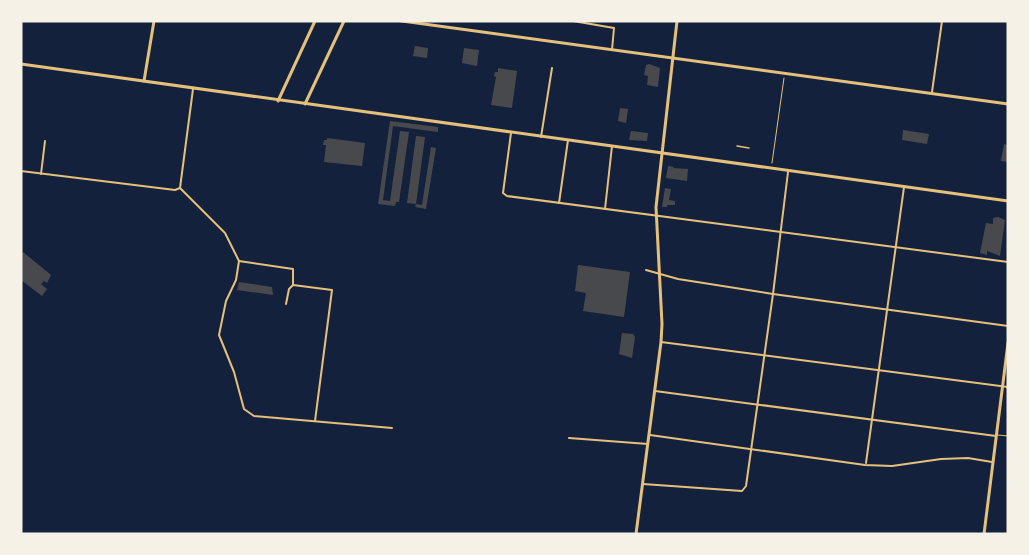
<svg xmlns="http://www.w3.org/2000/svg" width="1029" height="555" viewBox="0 0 1029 555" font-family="'Noto Serif',serif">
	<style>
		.building { fill: #48494c }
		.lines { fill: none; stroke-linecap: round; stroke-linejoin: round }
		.path { stroke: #e5c07b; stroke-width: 1 }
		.service { stroke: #e5c07b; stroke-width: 1 }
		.pedestrian { stroke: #e5c07b; stroke-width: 1.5 }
		.minor { stroke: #e5c07b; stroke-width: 2 }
		.tertiary { stroke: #e5c07b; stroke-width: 2 }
		.secondary { stroke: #e5c07b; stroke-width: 3 }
	</style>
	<rect width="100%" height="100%" fill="#14213d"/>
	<g class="building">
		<path d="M415,46L428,48L427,58L413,56Z"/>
		<path d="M464,48L479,50L477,66L462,63Z"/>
		<path d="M649,64L660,68L658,87L647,85L648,76L644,75L646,65Z"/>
		<path d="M498,68L517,71L512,108L491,105L496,77L494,76L495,72H498Z"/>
		<path d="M620,108L628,109L626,123L618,121Z"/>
		<path d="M390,121L438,127V132L393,126L383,200L390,201L400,131L409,132L399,202H396L395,206L378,204Z"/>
		<path d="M903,130L929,134L927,144L902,140Z"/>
		<path d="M631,131L648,133L647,141L629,140Z"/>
		<path d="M416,136L425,137L416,204L407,203Z"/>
		<path d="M327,138L365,143L362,166L324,162L326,145H323L324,140H327Z"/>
		<path d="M1004,144L1008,145V162L1001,161Z"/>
		<path d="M431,147L436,148L426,209L415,207L416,204L422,205Z"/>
		<path d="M668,166L674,167L673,168L688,169L687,181L666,178Z"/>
		<path d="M665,188L671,189L669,200L675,201V205H667V207H662Z"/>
		<path d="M998,217L1005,220L1000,256L987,251V255L980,253L986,223L993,224V218Z"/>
		<path d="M23,252L51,275L47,283L44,281L41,284L47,289L42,296L21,280V254Z"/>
		<path d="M578,265L630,272L624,317L583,311L586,293L575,291Z"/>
		<path d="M239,282L272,287L273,295L237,290Z"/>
		<path d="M622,333L633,334L635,337L632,358L619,354Z"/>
	</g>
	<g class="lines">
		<path class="path" d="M772,163L784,78"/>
		<path class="service" d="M998,435L1008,436"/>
		<path class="pedestrian" d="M737,146L749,148"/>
		<g class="minor">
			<path d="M573,21L614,28L612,50"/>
			<path d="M511,133L503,193L507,196L1008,262"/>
			<path d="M541,137L552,68"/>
			<path d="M21,171L175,190L180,188L193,89"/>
			<path d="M41,174L45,141"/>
			<path d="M180,188L225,233L239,261L236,280L226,301L219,335L234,372L244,409L254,416L392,428"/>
			<path d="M559,203L568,140"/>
			<path d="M605,209L612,146"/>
			<path d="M239,261L293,269V285L332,290L315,421"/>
			<path d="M646,270L678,279L773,294L1008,326"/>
			<path d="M286,304L289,289L293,285"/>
			<path d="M661,342L1008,387"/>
			<path d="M655,391L996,436"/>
			<path d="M650,435L865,465L892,466L941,459L968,458L992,462"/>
			<path d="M569,438L648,444"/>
			<path d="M866,463L904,187"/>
			<path d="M643,484L742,491L746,486L773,294L788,172"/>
		</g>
		<path class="tertiary" d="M932,92L942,21"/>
		<g class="secondary">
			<path d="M402,21L1008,104"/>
			<path d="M21,64L1008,201"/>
			<path d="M144,81L154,21"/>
			<path d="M278,101L315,21"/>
			<path d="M305,104L344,21"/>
			<path d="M636,534L661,342L662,324L656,207L677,21"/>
			<path d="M984,534L1008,343"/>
		</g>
	</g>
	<rect width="1029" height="555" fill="none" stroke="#f6f1e7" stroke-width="45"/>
</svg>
